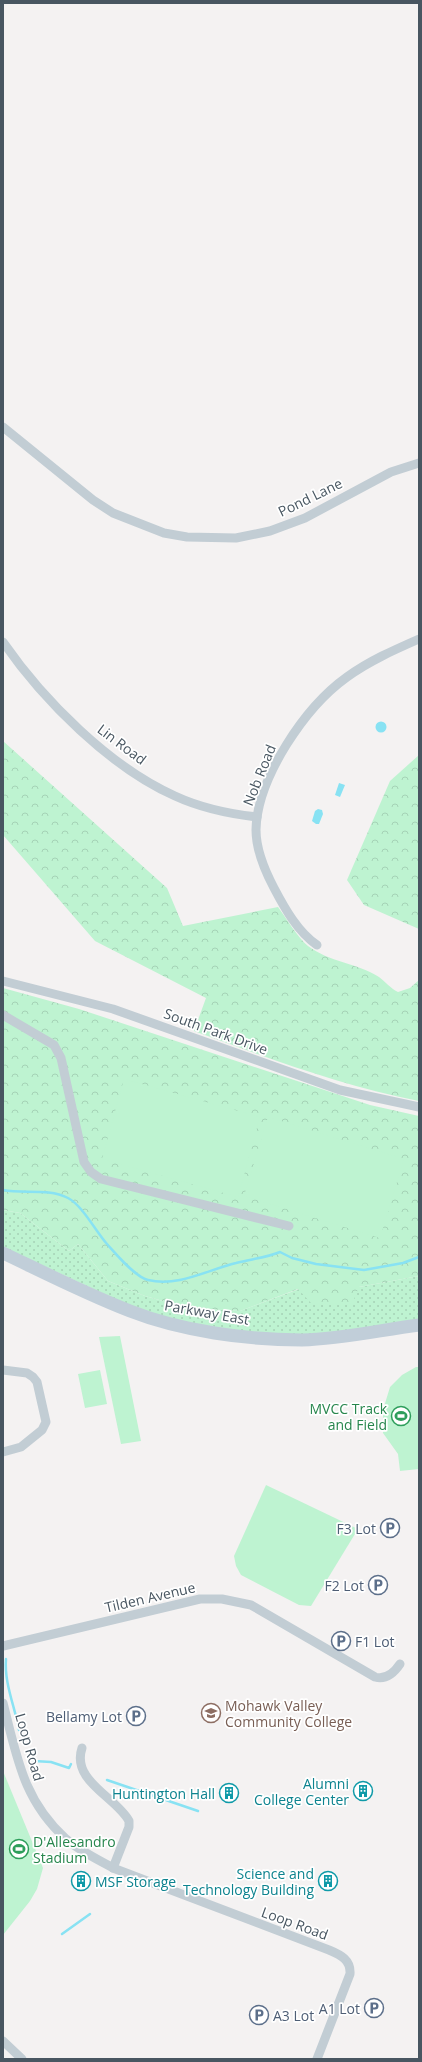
<svg xmlns="http://www.w3.org/2000/svg" width="422" height="2062" viewBox="0 0 422 2062" font-family="'Open Sans',sans-serif">
	<style>
		.grass { fill: url(#grass-dots) }
		.forest { fill: url(#forest-crowns) }
		.garden { fill: #bef3d1 }
		.water { fill: #88e2f3 }
		.lines { fill: none; stroke-linecap: round; stroke-linejoin: round }
		.stream { stroke: #88e2f3; stroke-width: 2.5 }
		.street { stroke: #c2cdd4; stroke-width: 9 }
		.secondary { stroke: #c1ced9; stroke-width: 13 }
		.labels { text-anchor: middle; dominant-baseline: central; stroke-width: 3.5; stroke-linejoin: round; paint-order: stroke }
		.street-label { font-size: 14px; fill: #485661; stroke: #fff }
		.leisure-label { font-size: 14px; fill: #27864d; stroke: #fff; text-anchor: end }
		.service-label { font-size: 14px; fill: #4e5e75; stroke: #fff; text-anchor: end }
		.education-label { font-size: 14px; fill: #785e54; stroke: #fff; text-anchor: start }
		.culture-label { font-size: 14px; fill: #0d838f; stroke: #fff; text-anchor: end }
	</style>
	<defs>
		<pattern id="grass-dots" width="8" height="8" patternUnits="userSpaceOnUse"><rect width="8" height="8" fill="#bef3d1"/><path d="M2 2h.1M6 6h.1" fill="none" stroke="#a5d2b6" stroke-width="1.8" stroke-linecap="round"/></pattern>
		<pattern id="forest-crowns" width="20" height="18" patternUnits="userSpaceOnUse"><rect width="20" height="18" fill="#bef3d1"/><path d="M2 6a3 3 0 1 1 6 0M12 15a3 3 0 1 1 6 0" fill="none" stroke="#a5d2b6"/></pattern>
	</defs>
	<rect width="100%" height="100%" fill="#f4f2f2"/>
	<path class="grass" d="M3,1210L20,1213L69,1251L78,1244L108,1281L145,1296L188,1308L240,1311L299,1289L359,1287L419,1276V1321L309,1335L259,1334L172,1320L130,1306L3,1247Z"/>
	<g class="forest">
		<path d="M3,741L167,888L183,926L278,907C286,918 298,938 308,946C329,962 357,963 379,977C386,982 390,988 398,992L410,988L419,980V1101C341,1086 268,1058 194,1031L206,998L95,941L3,835Z"/>
		<path d="M419,755V929L364,905L347,880L390,781Z"/>
		<path d="M3,988L79,1009L370,1105L419,1116V1276L359,1287L352,1304L311,1303L298,1289L240,1311L188,1308L145,1296L108,1281L78,1244L69,1251L20,1213L3,1210Z"/>
	</g>
	<g class="garden">
		<path d="M124,1079L260,1117L238,1197L102,1159Z"/>
		<path d="M268,1117L404,1159L380,1238L244,1196Z"/>
		<path d="M120,1336L141,1441L121,1444L99,1337Z"/>
		<path d="M416,1367H419V1469L400,1471L398,1454L383,1433V1410L390,1387L402,1375Z"/>
		<path d="M100,1370L107,1404L85,1408L78,1374Z"/>
		<path d="M266,1485L358,1529L311,1606L299,1605L241,1575L236,1566L234,1556Z"/>
		<path d="M3,1771L43,1868L37,1889L30,1901L3,1935Z"/>
	</g>
	<g class="water">
		<circle cx="381" cy="727" r="5.5"/>
		<path d="M339,783L345,785L340,797L335,795Z"/>
		<path d="M318,809L322,810L323,814L319,824H316L312,821L315,811Z"/>
	</g>
	<g class="lines">
		<g class="stream">
			<path d="M3,1190C24,1194 48,1188 68,1198C83,1206 96,1232 107,1244C116,1254 135,1277 148,1280C179,1287 207,1270 236,1263C251,1259 265,1258 280,1252L292,1258L316,1264L364,1270L403,1263L419,1257"/>
			<path d="M6,1659C4,1683 15,1707 19,1730"/>
			<path d="M34,1761L51,1762L69,1768L71,1764"/>
			<path d="M107,1780L198,1811"/>
			<path d="M62,1934L90,1914"/>
		</g>
		<g class="street">
			<path d="M3,427L93,500L113,513L164,533L187,537L236,538L270,531L305,518L391,472L419,463"/>
			<path d="M3,642C44,701 110,767 175,796C201,808 230,814 257,817"/>
			<path d="M317,945C298,932 285,909 274,888C265,871 256,849 256,830C257,778 305,707 347,677C369,661 394,650 419,639"/>
			<path d="M3,981L113,1009L340,1090L419,1107"/>
			<path d="M3,1015L54,1045L61,1058L84,1162L91,1172L101,1179L289,1226"/>
			<path d="M3,1370L27,1373L33,1377L37,1382L46,1422L42,1430L21,1447L3,1452"/>
			<path d="M3,1646L200,1599H222L251,1605L375,1677C386,1680 394,1673 400,1664"/>
			<path d="M3,1703C17,1757 23,1800 66,1839C80,1851 97,1859 113,1868L329,1950C341,1955 351,1960 350,1974L317,2059"/>
			<path d="M82,1748C71,1781 116,1797 129,1821V1827L113,1868"/>
			<path d="M3,2041L22,2059"/>
		</g>
		<path class="secondary" d="M3,1253C45,1273 86,1294 130,1311C181,1331 247,1340 302,1340C342,1339 380,1330 419,1325"/>
	</g>
	<defs>
		<symbol id="stadium-ring" viewBox="-11 -11 22 22"><circle r="9.5" fill="#fff" stroke="#2e9e5b" stroke-width="1.5"/><path d="M0-5a6.5 5 0 1 0 0 10a6.5 5 0 1 0 0-10ZM-3.5-1.8h7v3.6h-7Z" fill="#2e9e5b"/></symbol>
		<symbol id="parking-ring" viewBox="-11 -11 22 22"><circle r="9.5" fill="#fff" stroke="#5c6f8a" stroke-width="1.5"/><path d="M-3.5-5.5H1a3.5 3.5 0 0 1 0 7H-1V5.5H-3.5ZM-1-3.4V-.6H.8a1.4 1.4 0 0 0 0-2.8Z" fill="#5c6f8a"/></symbol>
		<symbol id="university-ring" viewBox="-11 -11 22 22"><circle r="9.5" fill="#fff" stroke="#8d6e63" stroke-width="1.5"/><path d="M0-5L7-2L0 1L-7-2ZM-4 1L0 2.5L4 1V4Q0 6-4 4Z" fill="#8d6e63"/></symbol>
		<symbol id="building-ring" viewBox="-11 -11 22 22"><circle r="9.5" fill="#fff" stroke="#0f9aa8" stroke-width="1.5"/><path d="M-4-6H4V6H1V3H-1V6H-4ZM-2.5-4.3h1.7v1.8h-1.7ZM.8-4.3h1.7v1.8H.8ZM-2.5-1h1.7V.8h-1.7ZM.8-1h1.7V.8H.8Z" fill="#0f9aa8"/></symbol>
	</defs>
	<g fill-rule="evenodd">
		<use href="#stadium-ring" x="390" y="1405" width="22" height="22"/>
		<use href="#parking-ring" x="379" y="1517" width="22" height="22"/>
		<use href="#parking-ring" x="367" y="1574" width="22" height="22"/>
		<use href="#parking-ring" x="330" y="1630" width="22" height="22"/>
		<use href="#university-ring" x="200" y="1702" width="22" height="22"/>
		<use href="#parking-ring" x="125" y="1705" width="22" height="22"/>
		<use href="#building-ring" x="352" y="1780" width="22" height="22"/>
		<use href="#building-ring" x="218" y="1782" width="22" height="22"/>
		<use href="#stadium-ring" x="8" y="1838" width="22" height="22"/>
		<use href="#building-ring" x="70" y="1870" width="22" height="22"/>
		<use href="#building-ring" x="317" y="1870" width="22" height="22"/>
		<use href="#parking-ring" x="363" y="1997" width="22" height="22"/>
		<use href="#parking-ring" x="248" y="2004" width="22" height="22"/>
	</g>
	<g class="labels">
		<g class="street-label">
			<text transform="translate(310 497) rotate(-26)">Pond Lane</text>
			<text transform="translate(122 744) rotate(37)">Lin Road</text>
			<text transform="translate(259 775) rotate(-68)">Nob Road</text>
			<text transform="translate(216 1031) rotate(20)">South Park Drive</text>
			<text transform="translate(207 1312) rotate(10)">Parkway East</text>
			<text transform="translate(150 1597) rotate(-13)">Tilden Avenue</text>
			<text transform="translate(30 1747) rotate(74)">Loop Road</text>
			<text transform="translate(295 1923) rotate(20)">Loop Road</text>
		</g>
		<g class="leisure-label">
			<text x="387" y="1408">MVCC Track<tspan x="387" dy="16">and Field</tspan></text>
			<text x="33" y="1841" text-anchor="start">D'Allesandro<tspan x="33" dy="16">Stadium</tspan></text>
		</g>
		<g class="service-label">
			<text x="376" y="1528">F3 Lot</text>
			<text x="364" y="1585">F2 Lot</text>
			<text x="355" y="1641" text-anchor="start">F1 Lot</text>
			<text x="122" y="1716">Bellamy Lot</text>
			<text x="360" y="2008">A1 Lot</text>
			<text x="273" y="2015" text-anchor="start">A3 Lot</text>
		</g>
		<g class="education-label">
			<text x="225" y="1705">Mohawk Valley<tspan x="225" dy="16">Community College</tspan></text>
		</g>
		<g class="culture-label">
			<text x="349" y="1783">Alumni<tspan x="349" dy="16">College Center</tspan></text>
			<text x="215" y="1793">Huntington Hall</text>
			<text x="314" y="1873">Science and<tspan x="314" dy="16">Technology Building</tspan></text>
			<text x="95" y="1881" text-anchor="start">MSF Storage</text>
		</g>
	</g>
	<rect width="422" height="2062" fill="none" stroke="#485661" stroke-width="8"/>
</svg>
